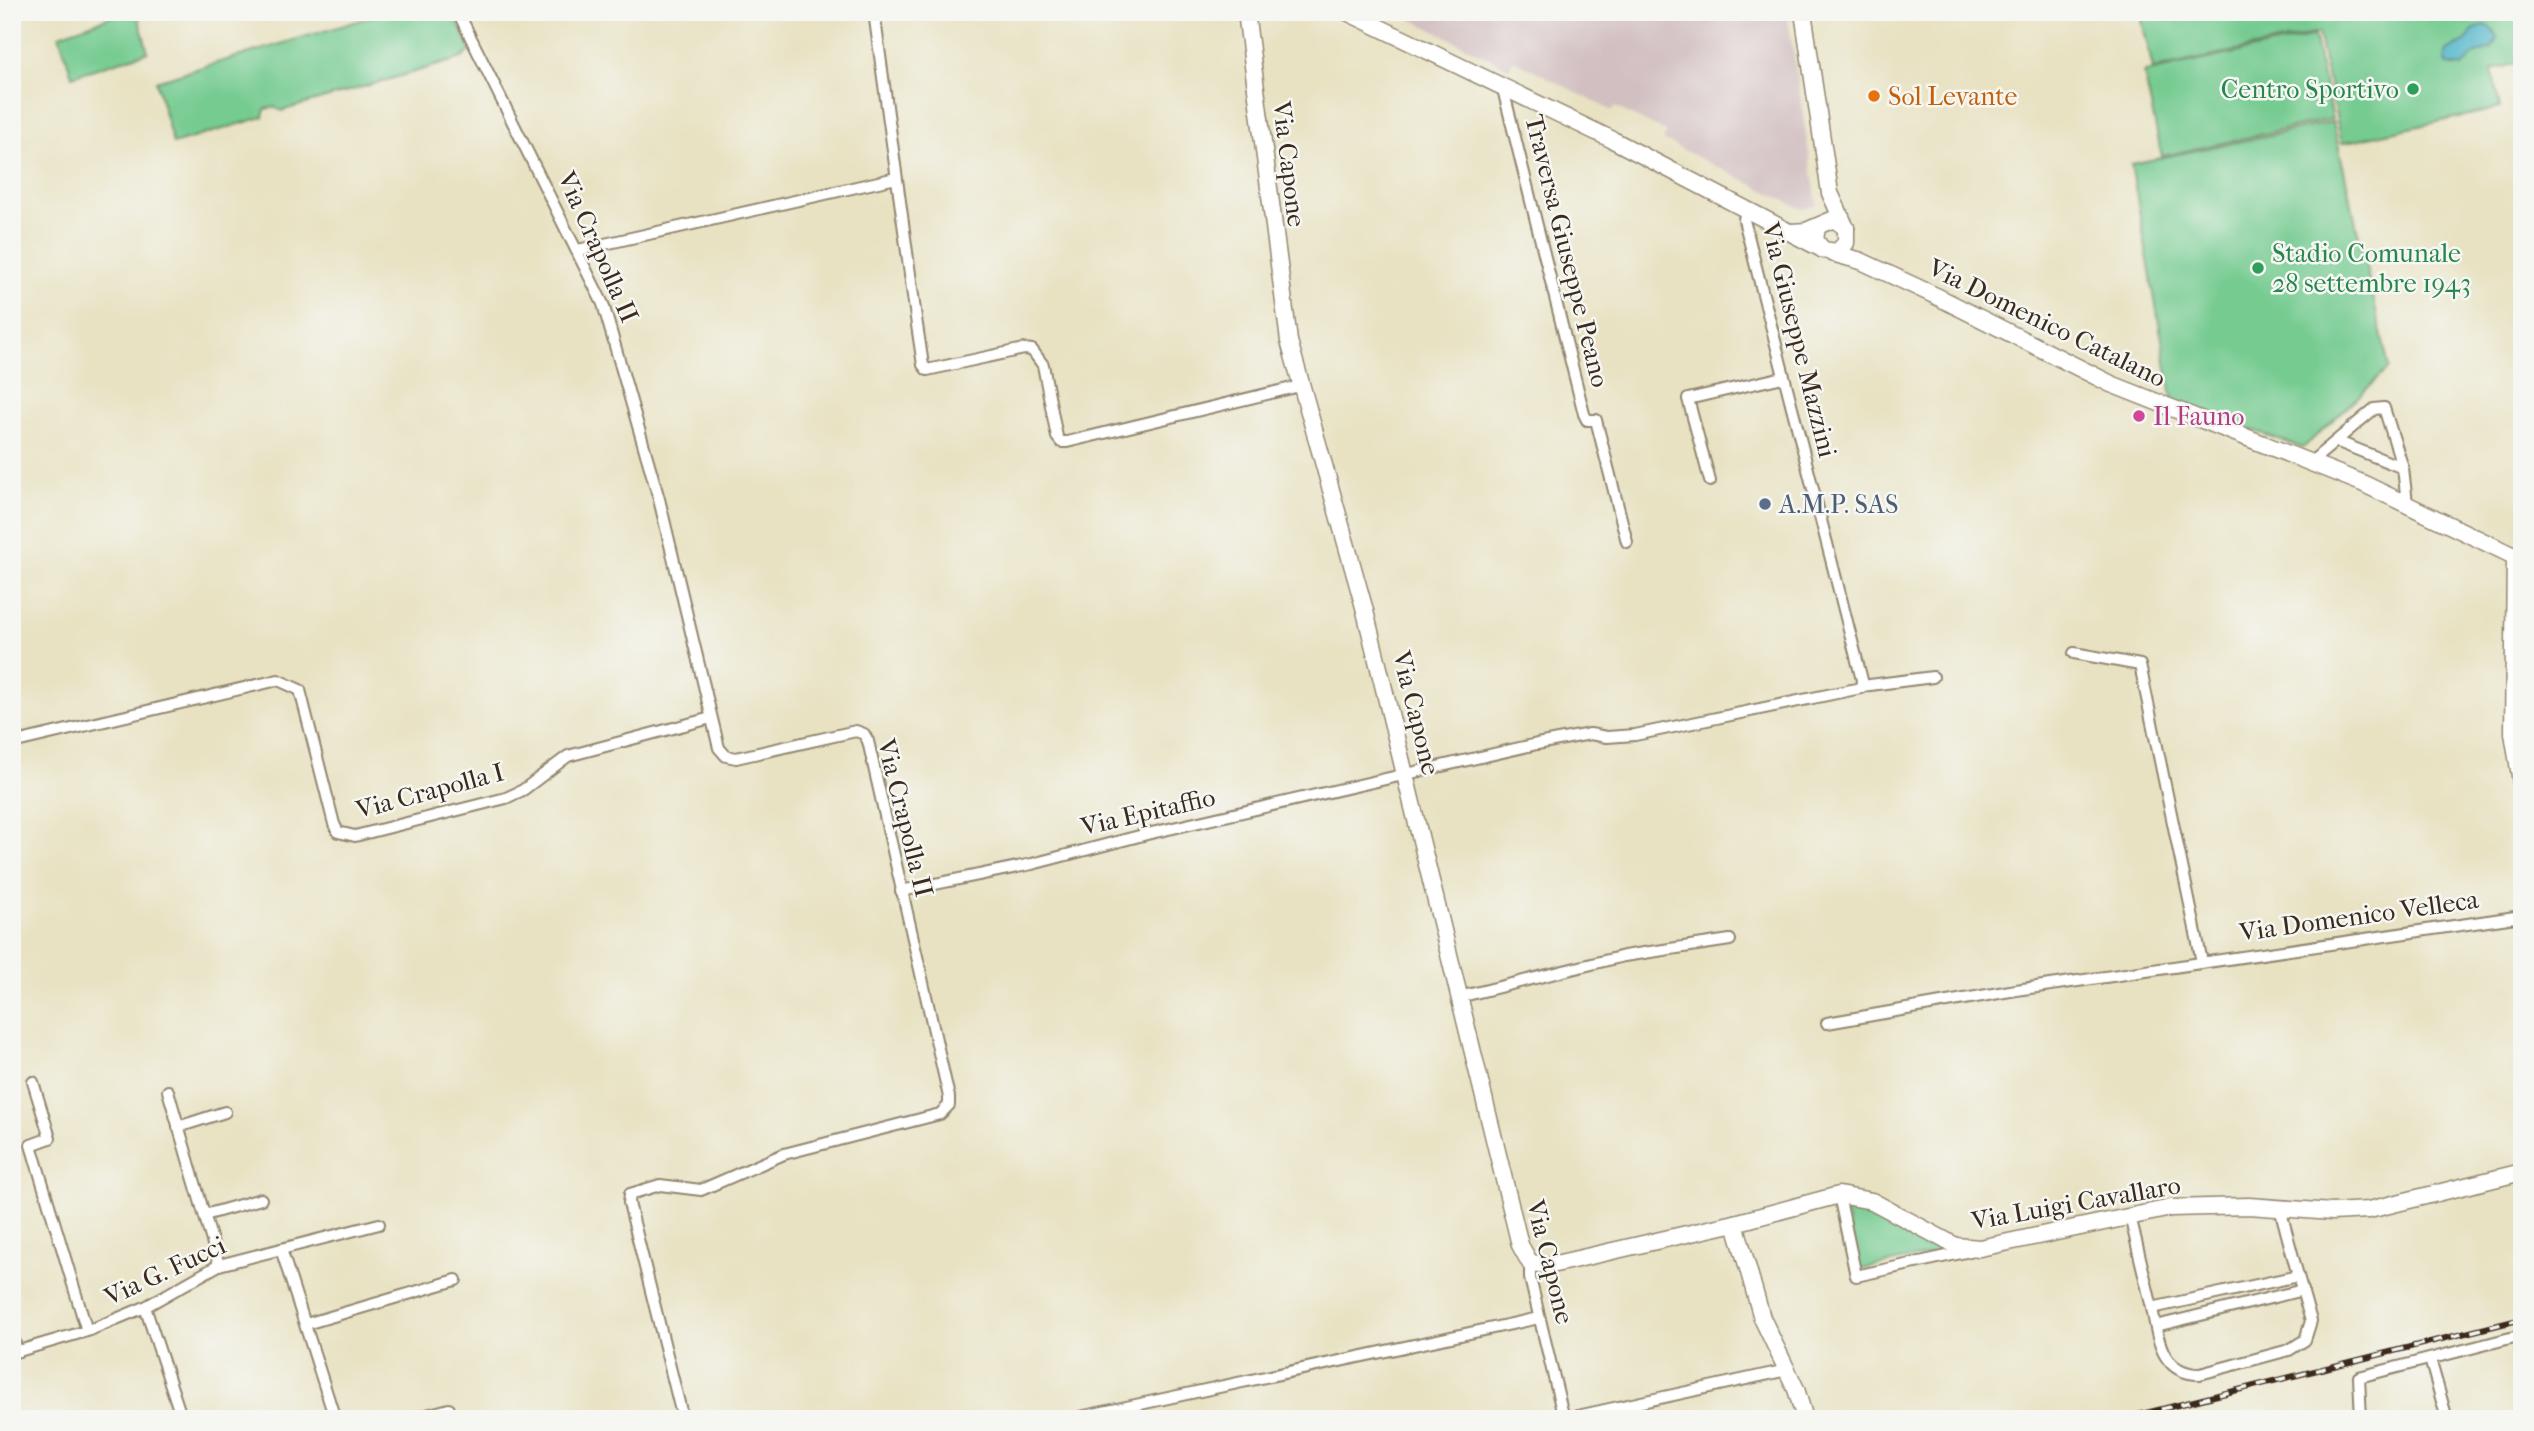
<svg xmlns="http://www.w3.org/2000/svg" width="2534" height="1431" viewBox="0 0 2534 1431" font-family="'IM FELL French Canon',serif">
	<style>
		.industrial { fill: #d2bfc1 }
		.green { fill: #74cb90; stroke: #587a57; stroke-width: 2 }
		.water { fill: #49b2c7; stroke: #426e72; stroke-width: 2 }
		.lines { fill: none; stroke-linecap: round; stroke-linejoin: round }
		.street-casing { stroke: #928670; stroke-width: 14 }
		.secondary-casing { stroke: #928670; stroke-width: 19 }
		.street { stroke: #fff; stroke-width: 10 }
		.secondary { stroke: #fff; stroke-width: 16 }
		.rail-casing { stroke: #3b2a1e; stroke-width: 6 }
		.rail { stroke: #f6f6f2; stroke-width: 3.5; stroke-dasharray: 10; stroke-linecap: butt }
		.leisure-dot { fill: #2e9e5b; stroke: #f6f6f2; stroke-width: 2.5 }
		.food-dot { fill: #e8710a; stroke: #f6f6f2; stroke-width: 2.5 }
		.hotel-dot { fill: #d1479c; stroke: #f6f6f2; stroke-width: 2.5 }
		.service-dot { fill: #5c6f8a; stroke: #f6f6f2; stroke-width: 2.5 }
		.labels { text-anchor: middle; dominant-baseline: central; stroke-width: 5; stroke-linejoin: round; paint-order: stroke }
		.leisure-label { font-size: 26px; fill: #27864d; stroke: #f6f6f2; text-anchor: end }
		.food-label { font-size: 26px; fill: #c56008; stroke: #f6f6f2; text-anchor: start }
		.street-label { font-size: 26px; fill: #3b2a1e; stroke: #f6f6f2 }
		.hotel-label { font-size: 26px; fill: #b23c85; stroke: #f6f6f2; text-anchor: start }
		.service-label { font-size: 26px; fill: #4e5e75; stroke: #f6f6f2; text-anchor: start }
	</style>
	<rect width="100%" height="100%" fill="#f6f6f2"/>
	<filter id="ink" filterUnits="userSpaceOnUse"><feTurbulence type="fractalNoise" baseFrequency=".0143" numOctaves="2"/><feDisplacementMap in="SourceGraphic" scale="14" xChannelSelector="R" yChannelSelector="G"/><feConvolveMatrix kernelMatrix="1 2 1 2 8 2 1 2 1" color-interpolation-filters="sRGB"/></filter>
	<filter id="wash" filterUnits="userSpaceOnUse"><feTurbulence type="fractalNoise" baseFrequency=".00686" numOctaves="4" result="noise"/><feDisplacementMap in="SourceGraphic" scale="28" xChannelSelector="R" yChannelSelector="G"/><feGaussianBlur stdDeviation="1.57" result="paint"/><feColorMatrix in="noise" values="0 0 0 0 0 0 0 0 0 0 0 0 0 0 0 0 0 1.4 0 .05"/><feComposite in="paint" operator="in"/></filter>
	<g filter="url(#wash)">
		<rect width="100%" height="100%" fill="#e8e2c2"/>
		<path class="industrial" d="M1397,12H1787L1817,205L1802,209L1663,140L1666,132L1615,107L1612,111L1514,60L1509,68Z"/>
		<g class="green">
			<path d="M124,12H137L148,52L72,76L59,35Z"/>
			<path d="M388,12H453L471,50L462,58L281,111L275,107L265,109L263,117L173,144L156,81Z"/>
			<path d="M2140,12H2522V62L2492,70L2500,108L2342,143L2318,33L2153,69Z"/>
			<path d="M2314,36L2332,119L2162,156L2144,73Z"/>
			<path d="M2333,122L2389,368L2303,448L2173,402L2131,164Z"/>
			<path d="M1844,1203L1859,1206L1947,1251L1858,1270Z"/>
		</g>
		<path class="water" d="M2486,25L2493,30L2497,38L2492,48L2474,55L2462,67L2448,65L2445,59L2447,51L2466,41L2474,29Z"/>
	</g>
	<g filter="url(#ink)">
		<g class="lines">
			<defs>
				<g id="street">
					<path d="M458,12L603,304L659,499L719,748L726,756L736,758L856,731L864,734L868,741L949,1097V1105L940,1114L784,1154L701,1190L660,1185L630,1194L629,1203L683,1419"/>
					<path d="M874,12L917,325L923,365L927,370L1024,349L1032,350L1043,365L1057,437L1061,442H1067L1300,386"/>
					<path d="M1502,85L1584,414L1587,420H1596L1627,542"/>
					<path d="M578,250L896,178"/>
					<path d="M2336,441L2403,468"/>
					<path d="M2311,462L2374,409L2384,408L2403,468L2407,503"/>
					<path d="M1710,481L1688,399L1783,377"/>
					<path d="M2074,653L2140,665L2202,962"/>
					<path d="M1862,686L1933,677"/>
					<path d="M12,743L278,680L300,690L334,824L338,832L355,836L506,798L523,790L568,756L711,718"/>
					<path d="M901,891L1032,864L1147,834L1537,744L1590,734L1607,737L1635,735L1861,688L1862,680L1744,220L1746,208"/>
					<path d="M1459,997L1624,956L1730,940"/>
					<path d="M1827,1023L2016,990L2522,916"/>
					<path d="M33,1082L50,1138L31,1145L87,1331"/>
					<path d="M168,1091L219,1265"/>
					<path d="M178,1127L225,1112"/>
					<path d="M1839,1195L1856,1276L1970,1251"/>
					<path d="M205,1215L261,1199"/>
					<path d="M2130,1216L2152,1308L2298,1276L2280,1208"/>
					<path d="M281,1249L335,1419"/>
					<path d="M1530,1263V1278L1564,1419"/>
					<path d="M145,1307L182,1419"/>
					<path d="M2152,1308C2158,1339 2161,1374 2200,1374L2289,1350L2305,1340L2311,1321L2298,1276"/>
					<path d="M306,1324L456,1280"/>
					<path d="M2156,1326L2303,1290"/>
					<path d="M12,1334L17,1351"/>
					<path d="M12,1353L90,1330L145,1307L219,1265L379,1224"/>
					<path d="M2430,1359L2447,1419"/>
					<path d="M1080,1417L1539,1318"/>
					<path d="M412,1419L449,1409"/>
					<path d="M1564,1419L1787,1370"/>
					<path d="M2361,1419L2359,1377L2522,1335"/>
				</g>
				<g id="secondary">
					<path d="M1246,12L1289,341L1364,607L1520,1245L1530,1263L1551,1265L1735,1223L1839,1195L1872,1201L1956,1246L1980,1248L2171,1208L2249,1206L2332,1212L2369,1210L2522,1172"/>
					<path d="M1347,12L1613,140L1820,248"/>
					<path d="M1803,12L1830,193L1846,228"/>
					<path d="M1792,232L1806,231L1834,219L1846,228V243L1837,252L1823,250L1815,240L1817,227"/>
					<path d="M1832,253L1861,261L1936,296L2111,384L2362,483L2522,560"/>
					<path d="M2515,556L2513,733L2522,788"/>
					<path d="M1735,1223L1762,1318L1796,1389L1805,1419"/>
				</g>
			</defs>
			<use href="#street" class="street-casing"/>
			<use href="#secondary" class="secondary-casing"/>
			<use href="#street" class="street"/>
			<use href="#secondary" class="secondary"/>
			<defs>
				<path id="rail" d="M2122,1419L2522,1319"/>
			</defs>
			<use href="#rail" class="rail-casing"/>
			<use href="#rail" class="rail"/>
		</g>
	</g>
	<g class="leisure-dot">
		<circle cx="2413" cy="89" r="7"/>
		<circle cx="2258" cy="268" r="7"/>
	</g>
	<circle class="food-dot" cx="1874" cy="96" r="7"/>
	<circle class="hotel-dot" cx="2139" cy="416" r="7"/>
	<circle class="service-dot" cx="1765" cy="504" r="7"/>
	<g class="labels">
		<g class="leisure-label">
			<text x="2399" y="89">Centro Sportivo</text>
			<text x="2272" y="253" text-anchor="start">Stadio Comunale<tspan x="2272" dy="30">28 settembre 1943</tspan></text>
		</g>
		<g class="food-label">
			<text x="1888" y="96">Sol Levante</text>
		</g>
		<g class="street-label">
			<text transform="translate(1289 164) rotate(83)">Via Capone</text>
			<text transform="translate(598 247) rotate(66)">Via Crapolla II</text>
			<text transform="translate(1567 251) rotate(76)">Traversa Giuseppe Peano</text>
			<text transform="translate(2047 323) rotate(26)">Via Domenico Catalano</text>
			<text transform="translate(1799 340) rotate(76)">Via Giuseppe Mazzini</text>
			<text transform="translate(1416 713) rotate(76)">Via Capone</text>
			<text transform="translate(430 791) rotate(-15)">Via Crapolla I</text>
			<text transform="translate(1148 812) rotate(-13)">Via Epitaffio</text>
			<text transform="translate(905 818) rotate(76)">Via Crapolla II</text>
			<text transform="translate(2359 916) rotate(-8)">Via Domenico Velleca</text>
			<text transform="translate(2076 1203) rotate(-10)">Via Luigi Cavallaro</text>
			<text transform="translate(1550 1262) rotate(76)">Via Capone</text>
			<text transform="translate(165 1271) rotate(-25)">Via G. Fucci</text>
		</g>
		<g class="hotel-label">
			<text x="2153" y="416">Il Fauno</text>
		</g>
		<g class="service-label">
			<text x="1779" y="504">A.M.P. SAS</text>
		</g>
	</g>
	<rect width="2534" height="1431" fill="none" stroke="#f6f6f2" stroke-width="42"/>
</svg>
